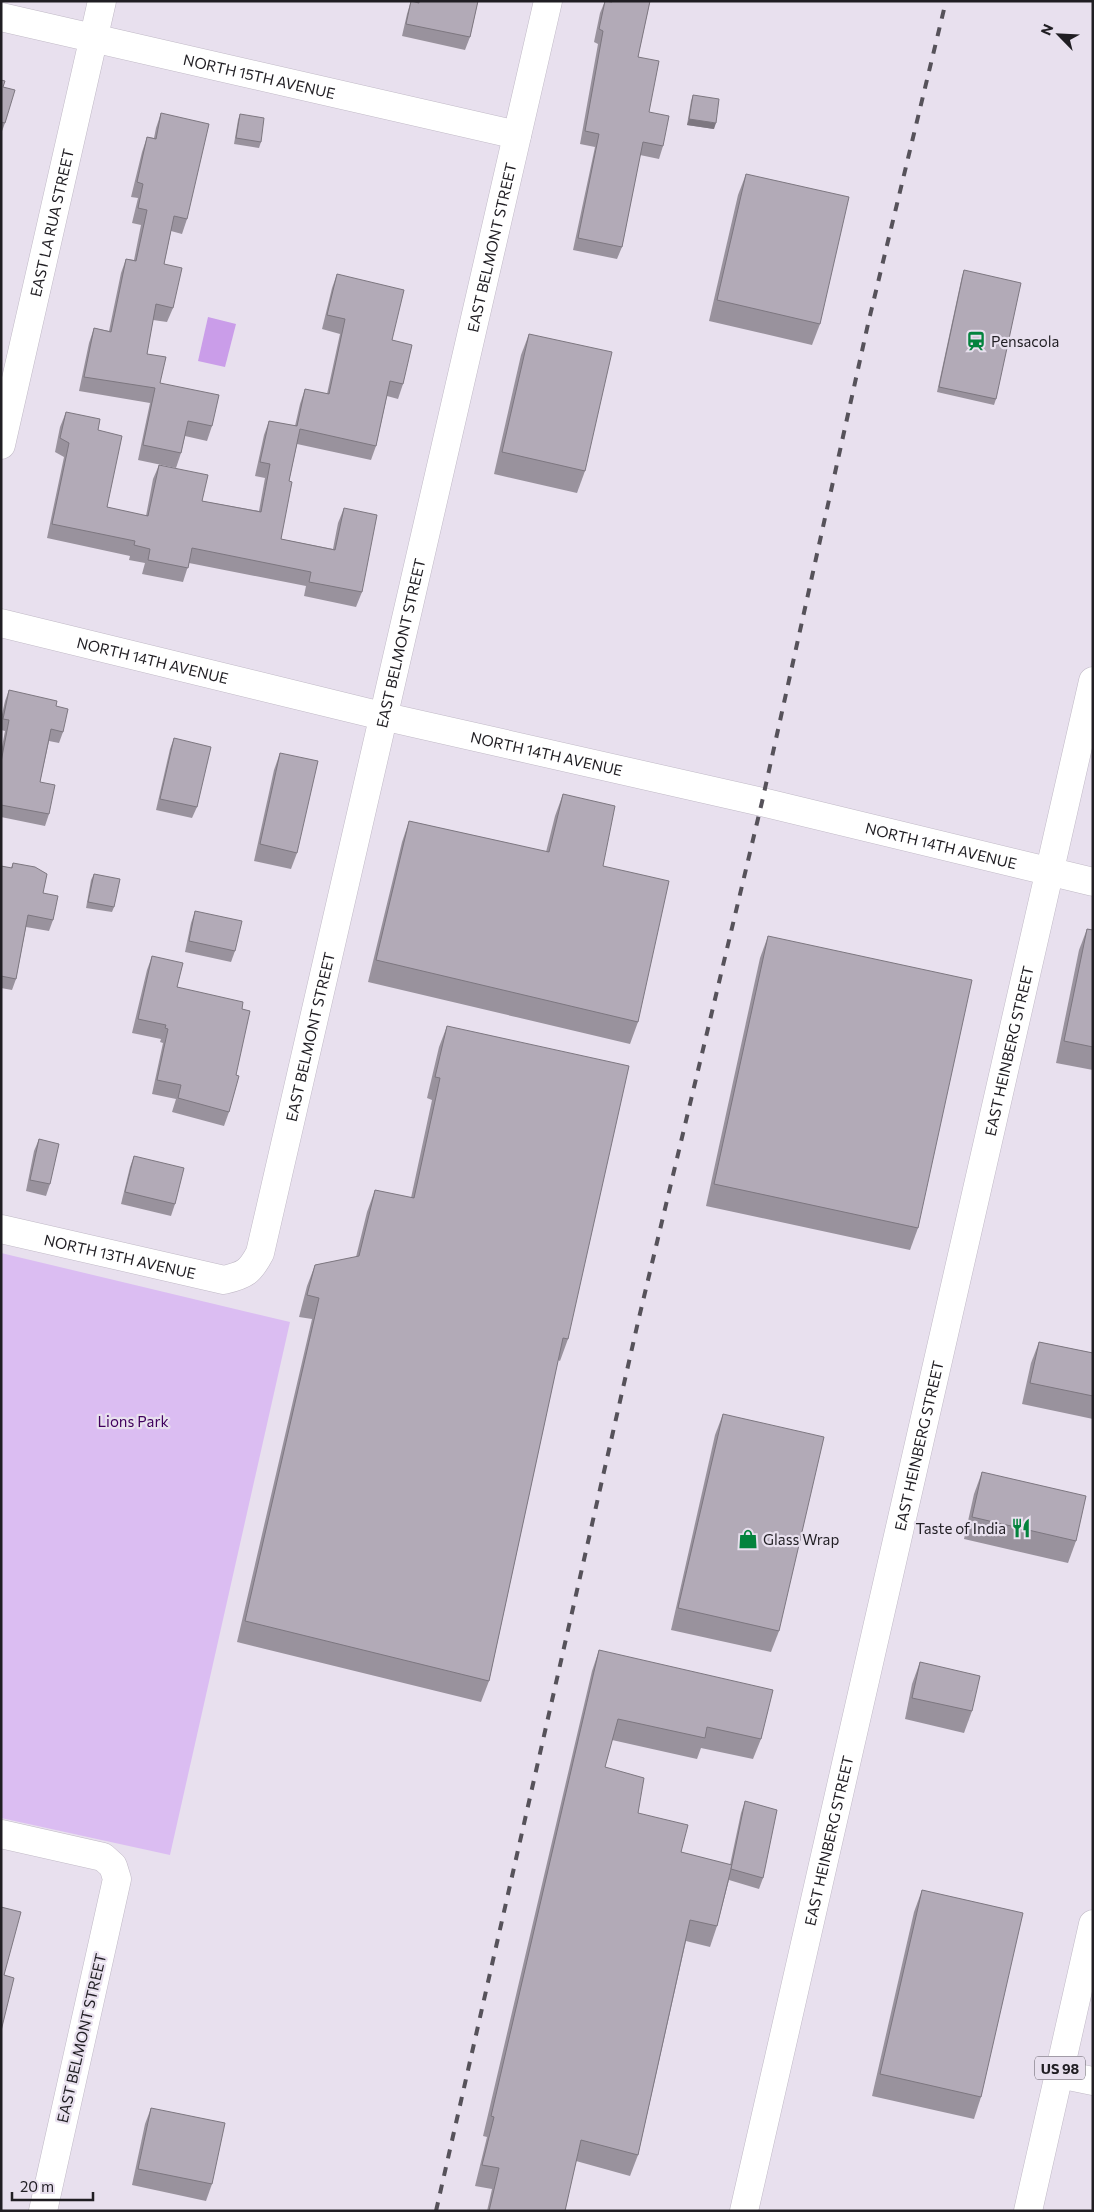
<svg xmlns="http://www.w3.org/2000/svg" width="1094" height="2212" viewBox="0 0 1094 2212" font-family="Commissioner,sans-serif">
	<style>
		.green { fill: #dbbdf2 }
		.water { fill: #ca9de9 }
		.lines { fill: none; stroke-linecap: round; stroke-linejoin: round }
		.minor-casing { stroke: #c0b9c6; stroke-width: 29 }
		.tertiary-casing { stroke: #c0b9c6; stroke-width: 29 }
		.trunk-casing { stroke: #c0b9c6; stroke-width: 29 }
		.minor { stroke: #fff; stroke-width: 28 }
		.tertiary { stroke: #fff; stroke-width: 28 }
		.trunk { stroke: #fff; stroke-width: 28 }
		.rail { stroke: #56525a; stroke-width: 4; stroke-dasharray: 9 9; stroke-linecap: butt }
		.wall { fill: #99929d }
		.shaded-wall { fill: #7d7780 }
		.building { fill: #b2aab7; stroke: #7d7780 }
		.labels { text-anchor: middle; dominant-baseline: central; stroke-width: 4.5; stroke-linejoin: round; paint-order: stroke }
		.shield { fill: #e8e0ee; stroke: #5c5860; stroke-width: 1 }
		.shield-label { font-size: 14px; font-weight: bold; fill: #201e23 }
		.street-label { font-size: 15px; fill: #201e23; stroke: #e8e0ee }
		.poi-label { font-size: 15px; fill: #201e23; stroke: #e8e0ee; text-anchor: start }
		.park-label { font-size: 15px; fill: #40005d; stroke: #e8e0ee }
	</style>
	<rect width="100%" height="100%" fill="#e8e0ee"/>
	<path class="green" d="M1,1253L290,1322L170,1855L1,1818Z"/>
	<path class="water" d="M208,317L236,324L225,367L198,361Z"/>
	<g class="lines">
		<defs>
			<g id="minor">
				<path id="s1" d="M1,17L517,135"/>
				<path id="s2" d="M1,445L102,1"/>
				<path id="s3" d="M1,1229L224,1280C245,1275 250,1272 260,1253L548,1"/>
				<path d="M1,1834L103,1857L113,1866L117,1879L43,2211"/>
				<path d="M1059,2074L1093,2081"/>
				<path id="s4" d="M744,2211L1093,681"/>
			</g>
			<g id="tertiary">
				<path id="s5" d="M1,623L382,716L762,802L1093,882"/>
			</g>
			<path id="trunk" d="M1028,2211L1093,1924"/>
		</defs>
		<use href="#minor" class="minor-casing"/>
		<use href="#tertiary" class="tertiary-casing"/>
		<use href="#trunk" class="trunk-casing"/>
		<use href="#minor" class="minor"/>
		<use href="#tertiary" class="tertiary"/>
		<use href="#trunk" class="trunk"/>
		<path class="rail" d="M436,2211L638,1322L762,802L868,324L946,1"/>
	</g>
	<g class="wall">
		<path d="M411,1L417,2L418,1H478L470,37L465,50L402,36L407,14Z"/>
		<path d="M605,1L610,2V1H650L638,57L649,112L663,146L659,159L640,155L622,247L617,259L573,250L595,147L580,144L598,44L594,42L600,13Z"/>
		<path d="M1,80L3,87L5,123L1,134Z"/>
		<path d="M693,95L714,129L687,125L691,101Z"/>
		<path d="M161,113L187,219L182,234L171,231L164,264L173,308L167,322L153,320L147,354L160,383L212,426L207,441L185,436L181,453L176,468L138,460L150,403L79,391L89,343L94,328L109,331L121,273L126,259L134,260L141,225L132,223L138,198L131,197L142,152L147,137L154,138L156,128Z"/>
		<path d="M240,114L261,142L259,148L234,144L238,120Z"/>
		<path d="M746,174L820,324L812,345L709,321L738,195Z"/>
		<path d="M964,270L996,399L994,405L937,392L962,276Z"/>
		<path d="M337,274L392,340L403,384L398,399L387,396L376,446L371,460L297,444L289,481L281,539L333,549L338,523L344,508L362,592L356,607L304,596L306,586L189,563L183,582L142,574L145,563L129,560L130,556L47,538L64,457L55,452L60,427L66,412L98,430L107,507L146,516L153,479L159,465L202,501L259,511L265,478L255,476L264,435L269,421L295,426L300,404L305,389L327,394L340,334L322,329L332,288Z"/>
		<path d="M529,334L585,471L577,493L494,474L521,355Z"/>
		<path d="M9,690L56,706L63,732L59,743L49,741L40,782L49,814L45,826L1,817V752L5,731L1,730V719L5,701Z"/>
		<path d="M174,738L197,807L192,818L156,810L170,749Z"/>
		<path d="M280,753L297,853L291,869L254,861L274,770Z"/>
		<path d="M563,794L603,866L638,1022L630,1044L368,982L402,842L409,821L546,852L555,816Z"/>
		<path d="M13,863L43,893L53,920L49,931L26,927L16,979L12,990L1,988V866L11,868Z"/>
		<path d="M94,874L114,907L112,912L86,908L91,880Z"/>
		<path d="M195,911L235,951L231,962L185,952L191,923Z"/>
		<path d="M1087,929L1093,930V1070L1056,1063L1079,950Z"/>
		<path d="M768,936L918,1228L910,1250L706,1206L760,958Z"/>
		<path d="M152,956L177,987L242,1009L236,1075L229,1112L224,1126L172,1112L176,1099L152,1094L163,1043L160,1042L161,1039L132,1033L147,970Z"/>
		<path d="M447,1026L568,1339L560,1361L558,1360L489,1681L481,1702L237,1642L312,1319L299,1317L307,1286L315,1265L356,1257L367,1212L375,1190L411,1198L432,1100L427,1098L439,1047Z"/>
		<path d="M39,1139L50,1184L46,1196L26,1191L34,1151Z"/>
		<path d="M134,1156L175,1204L171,1216L121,1204L130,1167Z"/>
		<path d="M1039,1342L1093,1353V1419L1022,1404L1031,1363Z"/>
		<path d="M723,1414L779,1631L771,1652L671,1630L715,1435Z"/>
		<path d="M982,1472L1076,1541L1068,1563L964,1539L974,1494Z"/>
		<path d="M599,1650L761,1739L753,1759L701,1748L697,1759L612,1740L605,1767L638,1813L681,1852L730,1865L741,1813L745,1801L763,1878L759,1889L729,1880L717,1926L710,1947L686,1941L638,2155L630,2176L576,2161L565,2211H487L492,2189L475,2186L487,2137L483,2136L592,1671Z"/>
		<path d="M920,1662L972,1711L964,1733L905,1719L912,1684Z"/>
		<path d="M922,1890L981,2097L974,2119L872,2096L914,1912Z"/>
		<path d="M151,2108L212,2184L206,2201L132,2185L145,2124Z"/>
	</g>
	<path class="shaded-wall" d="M689,119L716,123L714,129L687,125Z"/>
	<g class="building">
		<path d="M411,1L419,3V1H478L470,37L406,24Z"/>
		<path d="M605,1L612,2V1H650L638,57L659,61L649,112L669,116L663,146L643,142L622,247L578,238L599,134L585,131L603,31L599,29Z"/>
		<path d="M1,80L5,81L3,87L15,90L5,123L1,122Z"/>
		<path d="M693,95L719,99L716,123L689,119Z"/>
		<path d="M161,113L209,124L187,219L174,216L164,264L182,268L173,308L156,304L147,354L166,357L160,383L219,395L212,426L188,421L181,453L143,445L155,388L84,377L94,328L111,332L126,259L136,261L147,210L138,208L143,184L137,182L147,137L156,139Z"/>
		<path d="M240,114L264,118L261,142L236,138Z"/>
		<path d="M746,174L849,197L820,324L717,300Z"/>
		<path d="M964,270L1021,283L996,399L939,387Z"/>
		<path d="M337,274L404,290L392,340L412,345L403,384L390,381L376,446L300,429L289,481L292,482L281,539L335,550L344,508L377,515L362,592L309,582L311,572L192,548L188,568L148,560L150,549L134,545L135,541L52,524L69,443L60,438L66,412L100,419L98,430L122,436L107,507L148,516L159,465L208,475L202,501L261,512L270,464L260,462L269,421L297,426L305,389L329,394L345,319L327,315Z"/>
		<path d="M529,334L612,352L585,471L502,452Z"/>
		<path d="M9,690L57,701L56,706L68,709L63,732L51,729L40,782L55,785L49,814L1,805V762L9,720L3,719Z"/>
		<path d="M174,738L211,747L197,807L160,799Z"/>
		<path d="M280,753L318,761L297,853L260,844Z"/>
		<path d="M563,794L615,806L603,866L669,881L638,1022L376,960L409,821L549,852Z"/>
		<path d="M13,863L35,867L47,874L43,893L58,896L53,920L28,915L16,979L1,976V866L12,868Z"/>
		<path d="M94,874L120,879L114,907L88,902Z"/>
		<path d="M195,911L242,921L235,951L189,941Z"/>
		<path d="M1087,929L1093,930V1047L1064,1041Z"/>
		<path d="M768,936L972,980L918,1228L714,1184Z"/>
		<path d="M152,956L183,963L177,987L243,1002L242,1009L250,1011L236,1075L239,1076L229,1112L178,1098L181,1085L157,1080L168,1029L165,1028L166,1025L138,1019Z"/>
		<path d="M447,1026L629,1066L568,1339L563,1338L489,1681L245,1621L319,1298L307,1295L315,1265L359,1256L375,1190L414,1198L440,1078L435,1077Z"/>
		<path d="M39,1139L59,1144L50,1184L30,1180Z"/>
		<path d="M134,1156L184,1168L175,1204L125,1192Z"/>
		<path d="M1039,1342L1093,1353V1396L1030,1383Z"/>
		<path d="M723,1414L824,1437L779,1631L678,1608Z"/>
		<path d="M982,1472L1086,1496L1076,1541L972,1517Z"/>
		<path d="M599,1650L773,1690L761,1739L707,1727L705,1738L618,1719L605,1767L644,1778L638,1813L688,1825L681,1852L732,1865L717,1926L690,1920L638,2155L581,2140L565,2211H489L499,2168L482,2165L494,2117L491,2116Z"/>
		<path d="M920,1662L980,1676L972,1711L912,1698Z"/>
		<path d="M745,1801L777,1810L763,1878L731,1869Z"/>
		<path d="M922,1890L1023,1913L981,2097L880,2074Z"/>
		<path d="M1,1907L21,1912L4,1975L14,1978L1,2031Z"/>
		<path d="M151,2108L225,2123L212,2184L138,2169Z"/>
	</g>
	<defs>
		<symbol id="station-bare" viewBox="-9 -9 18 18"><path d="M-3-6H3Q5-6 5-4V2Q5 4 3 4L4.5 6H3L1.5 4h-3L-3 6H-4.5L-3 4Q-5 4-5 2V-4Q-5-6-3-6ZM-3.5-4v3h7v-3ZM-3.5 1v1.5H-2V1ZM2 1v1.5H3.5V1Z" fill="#03833d" stroke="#e8e0ee" stroke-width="2.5" paint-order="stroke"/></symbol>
		<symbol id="restaurant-bare" viewBox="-9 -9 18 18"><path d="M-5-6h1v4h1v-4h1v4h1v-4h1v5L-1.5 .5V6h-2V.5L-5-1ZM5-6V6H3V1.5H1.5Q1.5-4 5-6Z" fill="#03833d" stroke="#e8e0ee" stroke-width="2.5" paint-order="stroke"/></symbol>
		<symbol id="shop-bare" viewBox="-9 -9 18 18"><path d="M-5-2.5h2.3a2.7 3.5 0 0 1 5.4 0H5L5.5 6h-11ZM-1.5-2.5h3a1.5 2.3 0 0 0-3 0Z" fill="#03833d" stroke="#e8e0ee" stroke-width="2.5" paint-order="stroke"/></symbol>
	</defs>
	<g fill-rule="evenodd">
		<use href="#station-bare" x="962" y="327" width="28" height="28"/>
		<use href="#restaurant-bare" x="1007" y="1514" width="28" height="28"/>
		<use href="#shop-bare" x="734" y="1525" width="28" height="28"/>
	</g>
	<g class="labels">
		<rect class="shield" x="1035" y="2056.5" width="50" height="23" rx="4"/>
		<g class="shield-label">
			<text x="1060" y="2068">US 98</text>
		</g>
		<g class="street-label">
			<text stroke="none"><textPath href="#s1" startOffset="265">NORTH 15TH AVENUE</textPath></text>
			<text stroke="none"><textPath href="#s2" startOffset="228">EAST LA RUA STREET</textPath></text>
			<text stroke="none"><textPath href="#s3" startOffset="1308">EAST BELMONT STREET</textPath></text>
			<text stroke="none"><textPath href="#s3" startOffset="902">EAST BELMONT STREET</textPath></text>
			<text stroke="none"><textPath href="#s5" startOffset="156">NORTH 14TH AVENUE</textPath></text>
			<text stroke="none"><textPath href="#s5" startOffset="561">NORTH 14TH AVENUE</textPath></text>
			<text stroke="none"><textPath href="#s5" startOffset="966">NORTH 14TH AVENUE</textPath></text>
			<text stroke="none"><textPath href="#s3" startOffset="498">EAST BELMONT STREET</textPath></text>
			<text stroke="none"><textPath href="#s4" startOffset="1190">EAST HEINBERG STREET</textPath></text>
			<text stroke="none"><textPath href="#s3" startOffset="122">NORTH 13TH AVENUE</textPath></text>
			<text stroke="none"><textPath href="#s4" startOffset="785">EAST HEINBERG STREET</textPath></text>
			<text stroke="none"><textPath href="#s4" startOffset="380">EAST HEINBERG STREET</textPath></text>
			<text transform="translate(81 2038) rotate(-77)">EAST BELMONT STREET</text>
		</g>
		<g class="poi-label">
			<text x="991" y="341">Pensacola</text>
			<text x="1006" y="1528" text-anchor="end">Taste of India</text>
			<text x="763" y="1539">Glass Wrap</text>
		</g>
		<g class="park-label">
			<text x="133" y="1421">Lions Park</text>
		</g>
	</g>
	<rect width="1094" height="2212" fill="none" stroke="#201e23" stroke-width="5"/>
	<g transform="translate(1059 35) rotate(294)" stroke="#e8e0ee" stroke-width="4" paint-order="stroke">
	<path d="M0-4L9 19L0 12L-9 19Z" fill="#201e23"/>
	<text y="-8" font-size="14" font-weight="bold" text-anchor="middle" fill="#201e23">N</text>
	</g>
	<path d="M12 2192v8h81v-8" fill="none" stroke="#201e23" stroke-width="2.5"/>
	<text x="20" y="2192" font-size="15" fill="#201e23" stroke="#e8e0ee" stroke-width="4" paint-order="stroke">20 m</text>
</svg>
